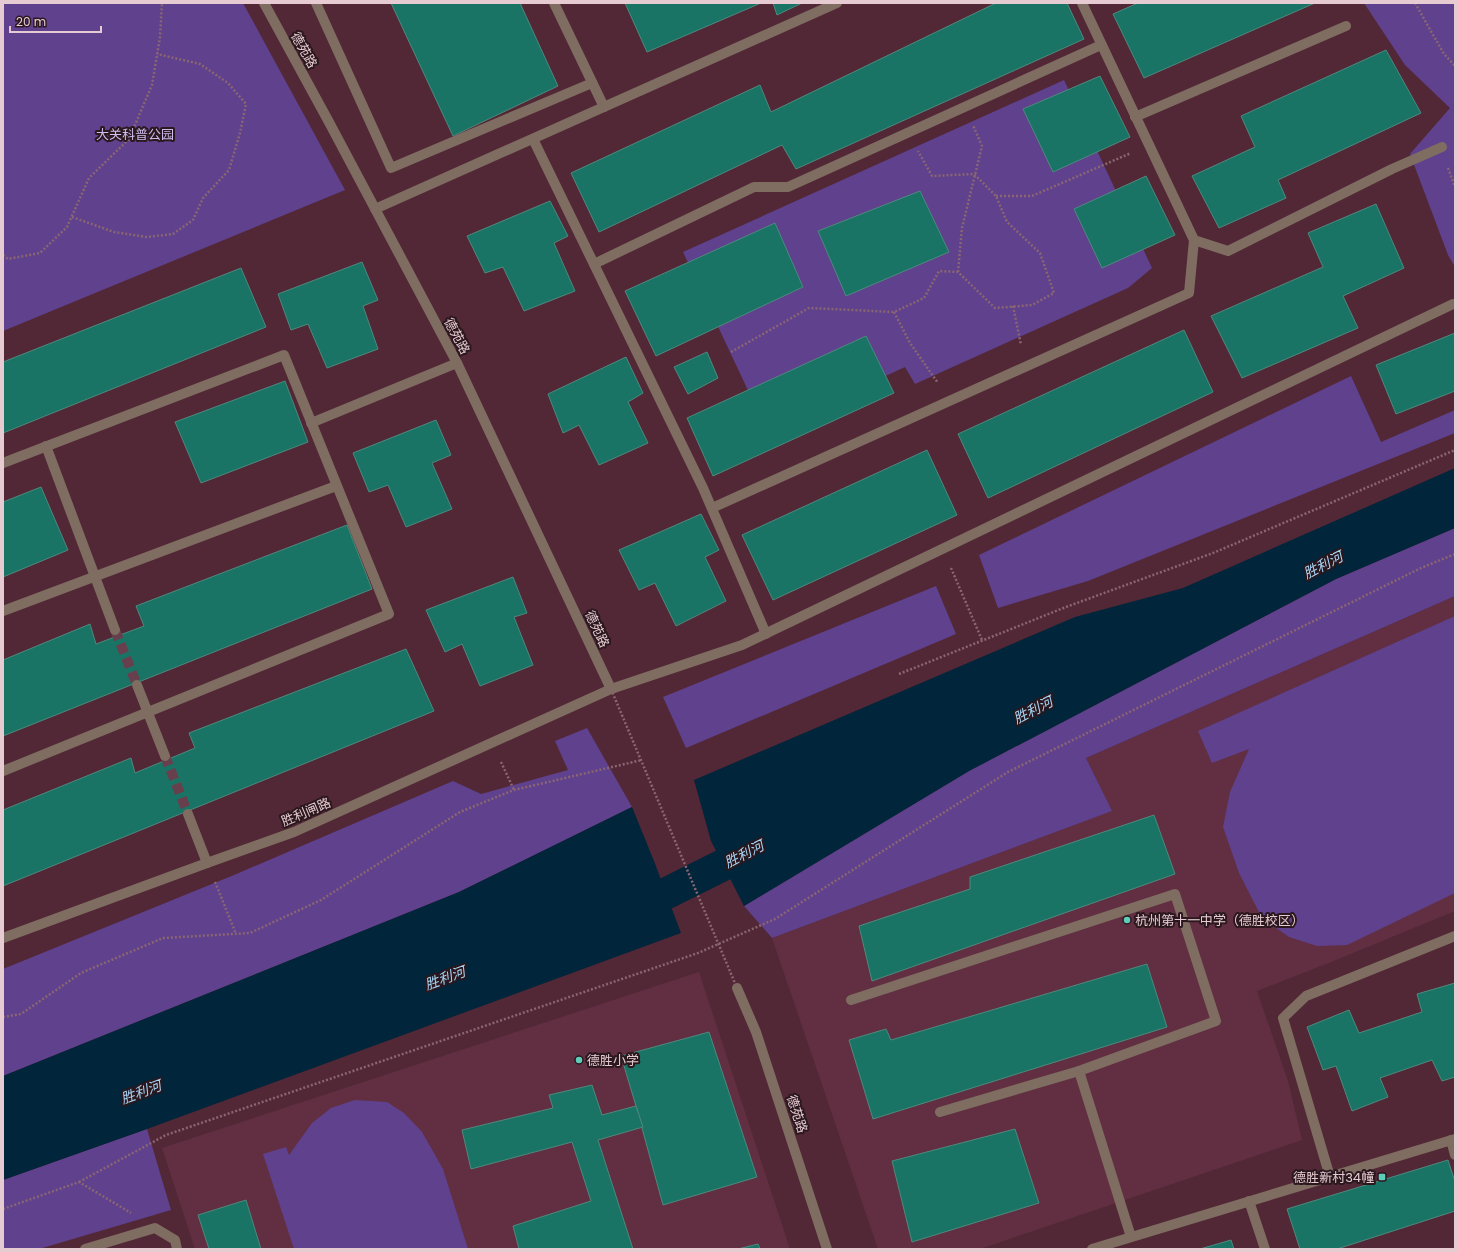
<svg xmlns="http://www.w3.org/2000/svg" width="1458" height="1252" viewBox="0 0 1458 1252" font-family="Poppins,'Noto Sans SC',sans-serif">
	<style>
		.built { fill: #612f41 }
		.green { fill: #5f418e }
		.water { fill: #01253a }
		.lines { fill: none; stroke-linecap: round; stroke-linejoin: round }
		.canal { stroke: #01253a; stroke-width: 32 }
		.building { fill: #1a7465; stroke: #4e897d }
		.minor-tunnel { stroke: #68404d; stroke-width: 10; stroke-dasharray: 10 5; stroke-linecap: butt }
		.path { stroke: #8a6671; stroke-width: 2.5; stroke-dasharray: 2 2; stroke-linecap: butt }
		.minor { stroke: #7e6d60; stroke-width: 10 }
		.path-bridge { stroke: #8a6671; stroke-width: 2.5; stroke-dasharray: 2 2; stroke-linecap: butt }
		.poi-dot { fill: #5dceb9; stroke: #2b181e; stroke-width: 1.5 }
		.labels { text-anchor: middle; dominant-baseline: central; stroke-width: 4; stroke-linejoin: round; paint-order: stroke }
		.street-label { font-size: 13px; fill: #e6cbd2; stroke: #2b181e }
		.park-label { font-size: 13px; fill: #ccbded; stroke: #2b181e }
		.poi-label { font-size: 13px; fill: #e6cbd2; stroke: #2b181e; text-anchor: start }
		.water-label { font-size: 14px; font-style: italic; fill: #a8d7f8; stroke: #2b181e }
	</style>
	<rect width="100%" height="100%" fill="#522836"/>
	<g class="built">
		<path d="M1455,596V911L1336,960L1257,991L1288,1081L1302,1140L980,1249H878L772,938L1111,811L1086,758Z"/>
		<path d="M699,972L790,1249H195L162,1148Z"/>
	</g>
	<g class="green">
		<path d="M3,3H243L345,190L3,331Z"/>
		<path d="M1364,3H1455V267L1448,255L1410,154L1450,108L1405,65Z"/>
		<path d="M1064,80L1152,268L1128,288L915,384L905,367L767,431L683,252Z"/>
		<path d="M1351,376L1381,442L1455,410V433L1088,581L998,608L979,555Z"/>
		<path d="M1455,528V596L1086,758L1112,811L772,938L744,906L969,771L1336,579Z"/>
		<path d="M936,586L956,634L686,748L663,697Z"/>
		<path d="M1455,616V893L1347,945L1317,946L1289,937L1262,918L1239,873L1223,827L1230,792L1249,749L1212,763L1198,731Z"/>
		<path d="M587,728L632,807L459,892L3,1076V969L234,875L453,781L481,794L568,770L555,741Z"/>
		<path d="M355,1100L387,1102L404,1113L422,1132L443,1169L468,1249H294L263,1154L286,1147L289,1155L312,1123L331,1108Z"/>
		<path d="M147,1129L171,1210L39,1249H3V1180Z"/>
	</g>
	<g class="water">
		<path d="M1455,468V528L1336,579L969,771L744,906L711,841L694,780L1075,617L1183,588Z"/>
		<path d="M632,807L654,861L681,933L147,1129L3,1180V1076L459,892Z"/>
	</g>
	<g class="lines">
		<path class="canal" d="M626,910L647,903L763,845"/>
	</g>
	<g class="building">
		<path d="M391,3H520L558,86L453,136Z"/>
		<path d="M625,3H761L647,52Z"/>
		<path d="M773,3H802L777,15Z"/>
		<path d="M996,3H1067L1084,39L796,169L782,145L599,232L571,173L760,85L771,112Z"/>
		<path d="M1138,3H1315L1144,78L1113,14Z"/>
		<path d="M1386,50L1421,113L1278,180L1286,198L1219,228L1192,176L1255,147L1241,116Z"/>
		<path d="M1100,76L1130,137L1053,172L1023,109Z"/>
		<path d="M1146,176L1175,235L1102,268L1074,209Z"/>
		<path d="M920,191L949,252L846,296L818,231Z"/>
		<path d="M550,201L568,236L554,243L575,291L524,311L503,267L485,273L467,236Z"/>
		<path d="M1376,204L1404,268L1343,296L1358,328L1242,378L1211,316L1323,267L1308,233Z"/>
		<path d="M775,223L803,287L656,356L625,291Z"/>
		<path d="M362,262L378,300L363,306L378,349L327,368L308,324L291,330L278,294Z"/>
		<path d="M241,268L266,327L3,433V362Z"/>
		<path d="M1184,330L1213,392L988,498L958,434Z"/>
		<path d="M1455,333V391L1396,414L1376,365Z"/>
		<path d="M866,336L894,393L713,476L687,418Z"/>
		<path d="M707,352L718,378L688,394L674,367Z"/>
		<path d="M626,357L643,393L628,402L648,443L599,465L579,425L563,433L548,394Z"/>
		<path d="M285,381L308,442L201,483L175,422Z"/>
		<path d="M436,420L451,455L432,463L452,509L406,527L388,485L369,492L353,453Z"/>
		<path d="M927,450L957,515L773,600L742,535Z"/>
		<path d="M41,487L68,550L3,577V502Z"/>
		<path d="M701,514L719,550L705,557L726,601L676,626L655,583L639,590L619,550Z"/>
		<path d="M347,525L372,589L3,736V660L90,624L96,644L144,626L136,606Z"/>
		<path d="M513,577L527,613L514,617L533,665L480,686L462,644L445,652L426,610Z"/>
		<path d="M406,649L434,711L3,886V810L131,758L135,773L195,748L189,733Z"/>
		<path d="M1154,815L1175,874L872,981L859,926L970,889V877Z"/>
		<path d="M1147,964L1167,1027L873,1119L849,1040L886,1029L891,1040Z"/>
		<path d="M1455,983V1077L1442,1081L1432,1060L1380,1078L1388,1097L1352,1111L1336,1066L1323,1070L1307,1027L1349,1010L1359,1033L1422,1012L1417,994Z"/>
		<path d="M709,1032L757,1177L663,1205L636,1106L621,1056Z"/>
		<path d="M592,1085L602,1115L636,1106L643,1127L598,1140L633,1249H519L513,1226L591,1201L572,1142L471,1169L462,1130L553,1108L549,1095Z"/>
		<path d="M1015,1129L1039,1203L912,1242L892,1161Z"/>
		<path d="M1448,1160L1455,1182V1211L1337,1249H1300L1287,1209Z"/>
		<path d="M246,1200L261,1249H209L198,1215Z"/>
		<path d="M1231,1240L1234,1249H1200Z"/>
		<path d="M758,1244L760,1249H738Z"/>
	</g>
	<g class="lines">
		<g class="minor-tunnel">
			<path d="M115,630L137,685"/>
			<path d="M165,756L188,814"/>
		</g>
		<g class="path">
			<path d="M1415,3L1444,54L1455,66"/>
			<path d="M1448,168L1455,187"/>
			<path d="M996,196H1032L1131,153"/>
			<path d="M72,217L114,232L147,237L173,234L193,220L203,198L229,170L240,133L246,104L228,83L200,64L157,54"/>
			<path d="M3,255L8,259L40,253L67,227L89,178L129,139L152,85L160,37L162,3"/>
			<path d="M958,272L962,228L982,146L973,125"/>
			<path d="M1013,306L1021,345"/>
			<path d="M894,312L910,343L938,383"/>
			<path d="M731,352L809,308L894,312L924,298L939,271L958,272L995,308L1032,305L1054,293L1040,253L1007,222L996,196L974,174L932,176L918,151"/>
			<path d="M951,568L982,640"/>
			<path d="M899,674L1066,607L1213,553L1455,450"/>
			<path d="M501,762L514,790"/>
			<path d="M215,882L236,934"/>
			<path d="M3,1017L21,1014L81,973L163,938L250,933L321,900L460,812L514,790L642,760"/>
			<path d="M79,1182L166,1135L698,953L775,919L1008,772L1421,568L1455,554"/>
			<path d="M3,1209L79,1182L131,1213"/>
		</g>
		<g class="minor">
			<path d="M264,3L330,124L457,363L611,689"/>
			<path d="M316,3L391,168L592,83"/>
			<path d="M554,3L604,107"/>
			<path d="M1135,117L1346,26"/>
			<path d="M533,139L703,488L766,634"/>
			<path d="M375,209L837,3"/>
			<path d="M1194,240L1228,251L1392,169L1442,147"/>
			<path d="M594,264L754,187H788L1101,45"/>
			<path d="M311,423L457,363"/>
			<path d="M46,446L115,630"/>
			<path d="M3,463L284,355L389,614L3,771"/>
			<path d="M712,508L1189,293L1194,240L1082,3"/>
			<path d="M3,611L336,486"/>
			<path d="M137,685L165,756"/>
			<path d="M188,814L207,863"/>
			<path d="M3,938L207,863L294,832L611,689L742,645L1453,304"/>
			<path d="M737,988L756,1032L827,1249"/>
			<path d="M851,1000L1175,894L1216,1021L1079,1071"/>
			<path d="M940,1112L1079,1071L1131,1237"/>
			<path d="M1451,1140L1455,1155"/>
			<path d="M1330,1177L1283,1018L1306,996L1455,936"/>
			<path d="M1249,1201L1265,1249"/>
			<path d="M85,1249L155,1228L175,1240L177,1249"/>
			<path d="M1092,1249L1455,1139"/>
		</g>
		<path class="path-bridge" d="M611,689L737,988"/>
	</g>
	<g class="poi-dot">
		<circle cx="1127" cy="920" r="4"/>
		<circle cx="579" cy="1060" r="4"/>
		<rect x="1378" y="1173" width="8" height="8" rx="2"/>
	</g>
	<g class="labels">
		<g class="street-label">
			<text transform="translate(304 50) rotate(61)">德苑路</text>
			<text transform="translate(457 336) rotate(62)">德苑路</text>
			<text transform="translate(597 629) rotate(65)">德苑路</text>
			<text transform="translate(306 812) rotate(-23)">胜利闸路</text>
			<text transform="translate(797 1114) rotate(72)">德苑路</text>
		</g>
		<g class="park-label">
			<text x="135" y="134">大关科普公园</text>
		</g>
		<g class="poi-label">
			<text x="1135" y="920">杭州第十一中学（德胜校区）</text>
			<text x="587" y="1060">德胜小学</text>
			<text x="1374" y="1177" text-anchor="end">德胜新村34幢</text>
		</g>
		<g class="water-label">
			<text transform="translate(1323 565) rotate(-27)">胜利河</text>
			<text transform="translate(1033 710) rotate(-27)">胜利河</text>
			<text transform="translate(744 854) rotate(-27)">胜利河</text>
			<text transform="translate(445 978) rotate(-20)">胜利河</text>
			<text transform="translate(141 1092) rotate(-20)">胜利河</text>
		</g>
	</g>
	<rect width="1458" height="1252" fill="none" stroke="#e6cbd2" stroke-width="8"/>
	<path d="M10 26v6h91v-6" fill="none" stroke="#e6cbd2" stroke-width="2"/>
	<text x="16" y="26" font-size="12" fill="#e6cbd2" stroke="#2b181e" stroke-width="3" paint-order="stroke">20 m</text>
</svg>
